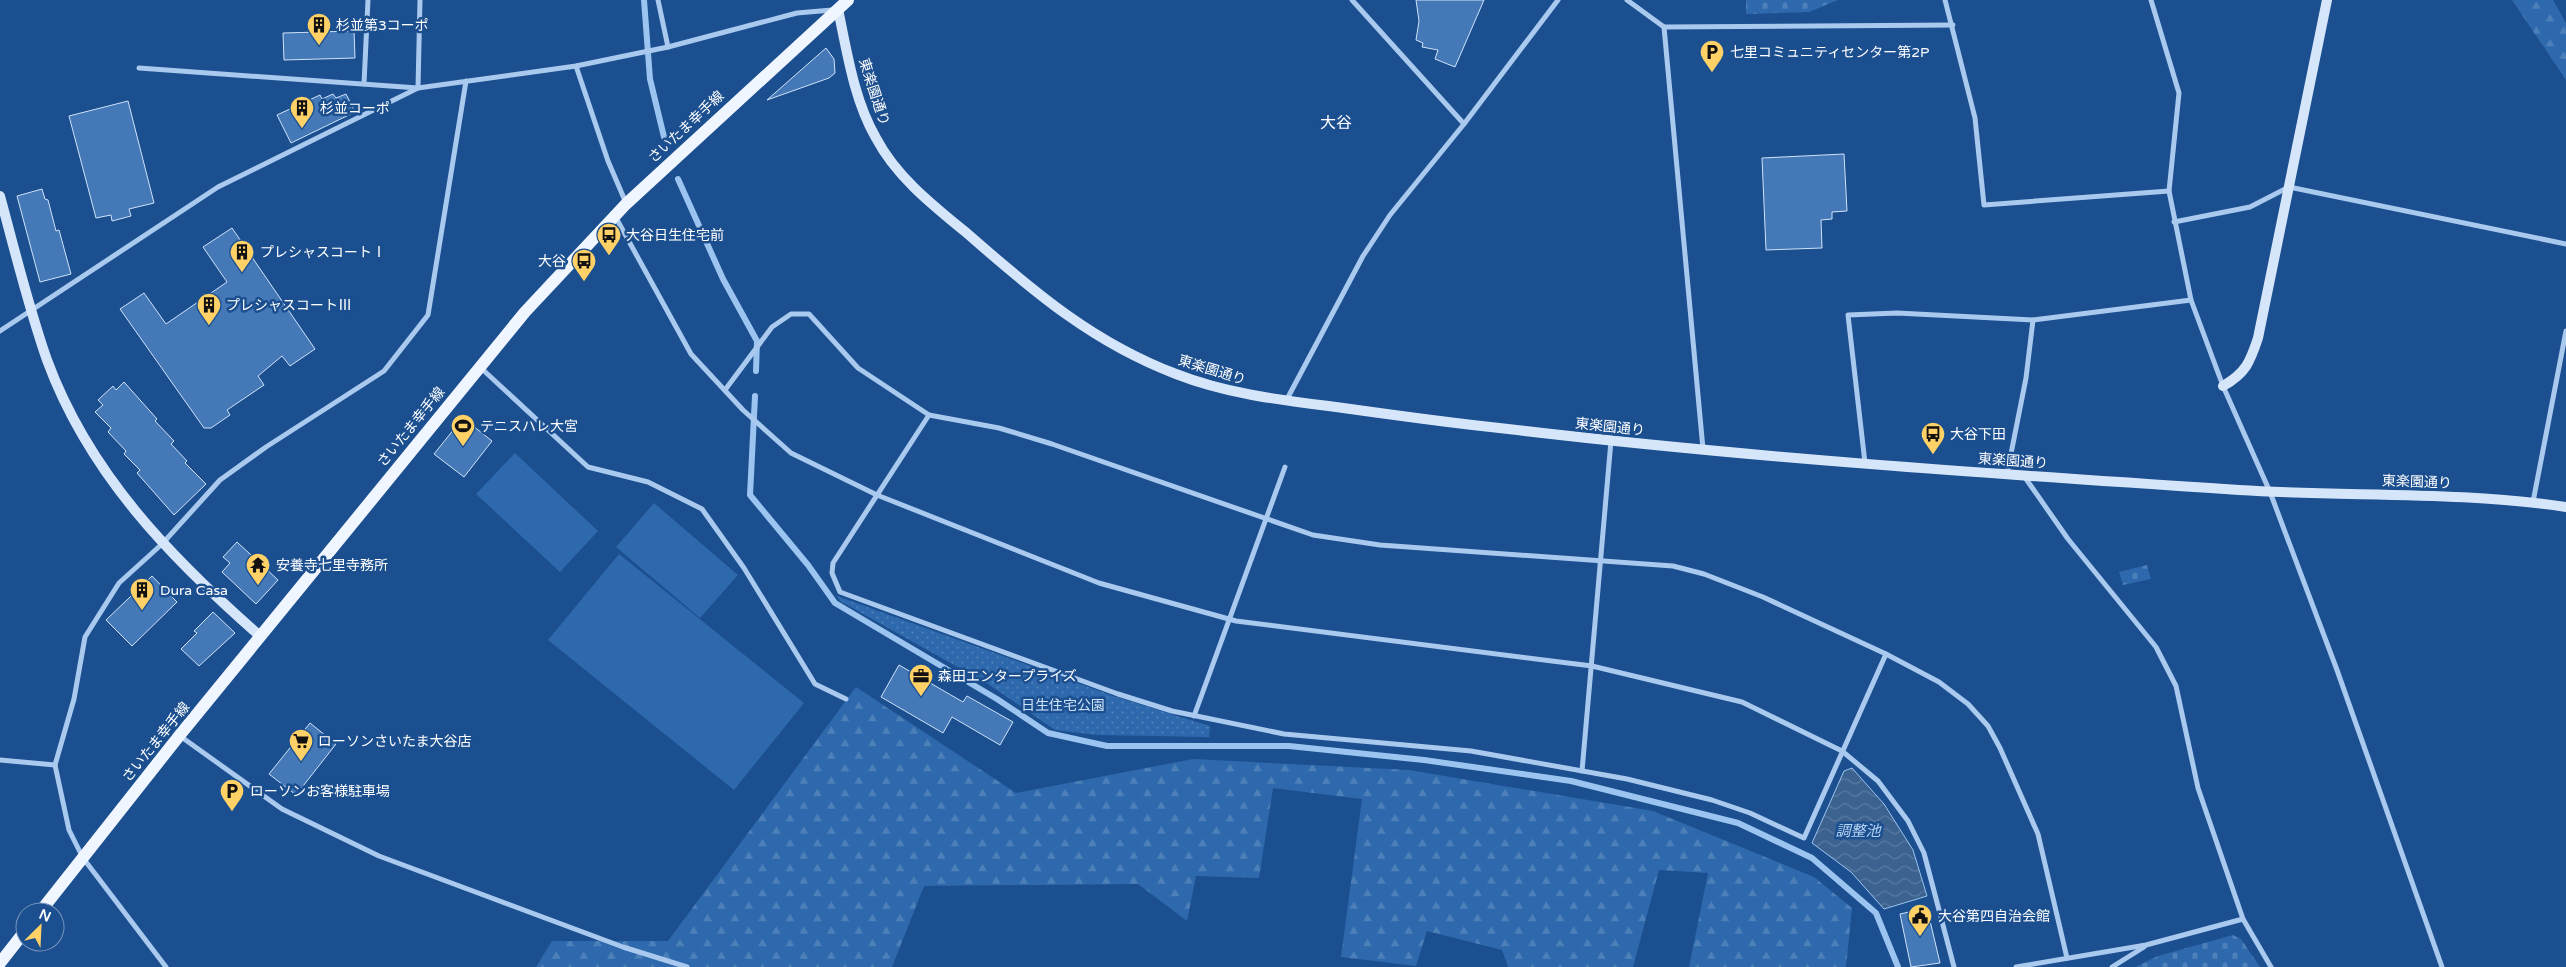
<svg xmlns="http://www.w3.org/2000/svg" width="2566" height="967" viewBox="0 0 2566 967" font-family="'Varela Round','Noto Sans JP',sans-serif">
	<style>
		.forest { fill: url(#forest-firs) }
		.cemetery { fill: url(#cemetery-stones) }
		.park { fill: url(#park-dots) }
		.garden { fill: #2e69ad }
		.water { fill: url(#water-waves); stroke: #9cc4f0 }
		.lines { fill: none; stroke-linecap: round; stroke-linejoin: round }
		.stream { stroke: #9cc4f0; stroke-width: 6 }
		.building { fill: #4478b7; stroke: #cfe3fa }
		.street { stroke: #a9c9ee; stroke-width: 5 }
		.secondary { stroke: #d6e6fa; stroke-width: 10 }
		.primary { stroke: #f0f6ff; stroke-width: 12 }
		.labels { text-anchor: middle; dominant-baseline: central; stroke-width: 5; stroke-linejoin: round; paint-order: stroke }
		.poi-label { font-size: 14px; fill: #fff; stroke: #1b4f8f; text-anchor: start }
		.street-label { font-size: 14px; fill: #fff; stroke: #1b4f8f }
		.park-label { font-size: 14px; fill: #cfe3fa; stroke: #1b4f8f }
		.water-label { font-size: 15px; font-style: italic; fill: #b5d3f5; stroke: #1b4f8f }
		.quarter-label { font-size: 16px; fill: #fff; stroke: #1b4f8f }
	</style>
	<defs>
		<pattern id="forest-firs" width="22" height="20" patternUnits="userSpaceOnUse" patternTransform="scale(1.25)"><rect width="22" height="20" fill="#2e69ad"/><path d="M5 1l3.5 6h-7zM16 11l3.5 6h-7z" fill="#4d80b9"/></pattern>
		<pattern id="cemetery-stones" width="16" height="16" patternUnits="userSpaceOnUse" patternTransform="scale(1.25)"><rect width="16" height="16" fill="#2e69ad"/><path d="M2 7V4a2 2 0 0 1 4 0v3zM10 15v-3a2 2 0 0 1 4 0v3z" fill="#4d80b9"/></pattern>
		<pattern id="park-dots" width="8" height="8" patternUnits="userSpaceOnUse" patternTransform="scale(1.25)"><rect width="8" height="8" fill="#2e69ad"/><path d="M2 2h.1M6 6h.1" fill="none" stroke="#4d80b9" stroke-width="1.8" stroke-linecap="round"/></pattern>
		<pattern id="water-waves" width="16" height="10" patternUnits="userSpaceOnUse" patternTransform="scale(1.25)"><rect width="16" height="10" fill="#3c6290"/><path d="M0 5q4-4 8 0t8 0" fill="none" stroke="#597aa1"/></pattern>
	</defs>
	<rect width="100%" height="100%" fill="#1b4f8f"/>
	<g class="forest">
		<path d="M2512,0H2553L2566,23V80Z"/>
		<path d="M856,687L1016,793L1193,759L1409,770L1653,811L1814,877L1852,908L1846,967H1689L1708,873L1659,870L1633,967H1508L1502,950L1427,931L1416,966L1341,957L1362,799L1273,788L1259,878L1196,876L1187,921L1138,884L924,886L892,967H536L552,941H668Z"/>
	</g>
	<g class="cemetery">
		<path d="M1746,0H1838L1809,12L1746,14Z"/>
		<path d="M2147,565L2151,579L2123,585L2119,572Z"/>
		<path d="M2233,935L2241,939L2260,967H2135L2158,956Z"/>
	</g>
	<path class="park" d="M837,596L1116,697L1210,726L1209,737L1097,735L1055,730L988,684L840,601Z"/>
	<g class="garden">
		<path d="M515,453L598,531L560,572L476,494Z"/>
		<path d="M654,503L738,575L700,618L616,547Z"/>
		<path d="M619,554L804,703L734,790L548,640Z"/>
	</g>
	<path class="water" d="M1852,768L1884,804L1913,850L1927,896L1884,909L1851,872L1812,843L1844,771Z"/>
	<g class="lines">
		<g class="stream">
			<path d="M644,0L650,79L664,137"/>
			<path d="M678,179L723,279L757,341L756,371"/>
			<path d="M755,396L750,495L808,565L835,603L997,699L1048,733L1107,746H1289L1424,760L1571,781L1738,823L1812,858L1876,913L1898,967"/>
		</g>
	</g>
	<g class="building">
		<path d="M1416,0H1484L1455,67L1435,59L1438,50L1422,47L1423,43L1416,40L1419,21Z"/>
		<path d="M354,31L355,58L284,60L283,33Z"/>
		<path d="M826,48L834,59L835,73L829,78L767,100Z"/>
		<path d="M333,94L336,98L346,94L355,112L291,143L277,115L320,95L322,99Z"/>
		<path d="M128,101L154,203L129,209L131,216L112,221L111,215L96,218L69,116Z"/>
		<path d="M1844,154L1847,211L1832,212V219L1821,220L1822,248L1766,250L1762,158Z"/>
		<path d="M42,189L45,199L48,200L56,231L59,230L71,274L40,282L17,196Z"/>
		<path d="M232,228L315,349L290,366L282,356L258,376L264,385L227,410L230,415L211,428H204L120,309L144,293L166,324L227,282L203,247Z"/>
		<path d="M124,382L157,419L155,421L174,441L171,444L187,461L185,463L206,484L174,515L137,473L140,470L124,454L126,451L108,432L111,428L95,412L103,405L98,400L113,386L116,390Z"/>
		<path d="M463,418L492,441L464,477L434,454Z"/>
		<path d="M237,542L278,580L256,604L222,572L230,563L223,557Z"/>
		<path d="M152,576L177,602L132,646L106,620Z"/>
		<path d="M213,612L235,633L199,666L181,649L197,633L194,631Z"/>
		<path d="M899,665L963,702L967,696L1013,722L1000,745L952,717L943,733L881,697Z"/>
		<path d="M310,723L336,744L296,795L269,774Z"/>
		<path d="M1927,908L1940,963L1911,967L1900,914Z"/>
	</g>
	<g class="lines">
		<g class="street">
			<path d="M658,0L668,47"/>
			<path d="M1352,0L1464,124"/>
			<path d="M1627,0L1664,27L1953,25"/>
			<path d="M1945,0L1975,118L1984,205L2169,191"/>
			<path d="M2151,0L2179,93L2169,191L2191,300L2223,386L2270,492L2337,670L2442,967"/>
			<path d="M1664,27L1703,449"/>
			<path d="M576,66L608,161L626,203"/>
			<path d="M139,68L418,88L420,0"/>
			<path d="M364,84L368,0"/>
			<path d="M615,216L691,354L743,410L791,453L877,495L1099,583L1236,621L1592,666L1742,702L1842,751L1878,781L1908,821L1924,853L1954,967"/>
			<path d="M2174,222L2250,207L2289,187L2566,244"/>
			<path d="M0,331L218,187L418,88L576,66L668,47L797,13L832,10"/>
			<path d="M481,368L588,467L648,482L702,509L744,568L815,684L846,699"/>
			<path d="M725,390L772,327L791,314H809L858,368L929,415L999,428L1052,444L1313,535L1380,545L1673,566L1704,574L1763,597L1886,654L1939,682L1968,704L1988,726L2000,748L2038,834L2067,958"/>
			<path d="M1286,401L1363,256L1390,215L1464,124L1558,0"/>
			<path d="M929,415L833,563L832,573L840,592L1118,694L1172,711L1284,734L1471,751L1627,779L1712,800L1750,813L1804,838L1886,654"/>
			<path d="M1865,463L1848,315L1897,313L2033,320L2191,300"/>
			<path d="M2007,474L2026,378L2033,320"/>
			<path d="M2024,476L2068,539L2156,647L2176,686L2198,788L2243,919L2271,967"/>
			<path d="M2533,502L2566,331"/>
			<path d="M1194,716L1285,467"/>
			<path d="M180,736L282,809L379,856L623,947L687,967"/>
			<path d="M0,760L55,765"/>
			<path d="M1582,771L1611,441"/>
			<path d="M166,967L83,858L69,830L55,765L74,699L85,637L119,583L162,544L220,480L266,447L384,371L428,315L466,81"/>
			<path d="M2016,967L2146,945L2243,919"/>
			<path d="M2112,967L2144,947"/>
		</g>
		<g class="secondary">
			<path d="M838,9C847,52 854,100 876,138C897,178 935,207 969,235C1034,292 1094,343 1176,374C1227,394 1281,400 1336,407C1393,415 1450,423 1508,429C1751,458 1995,474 2239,490C2348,497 2458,491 2566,507"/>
			<path d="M0,196C15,251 28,306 47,360C89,474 171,558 260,636"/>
			<path d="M2223,386C2246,373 2250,362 2258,338L2327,0"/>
		</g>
		<g class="primary">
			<path d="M40,912L179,736L525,312L626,204L848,0"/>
			<path d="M0,963L25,931"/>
		</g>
	</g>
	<defs>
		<symbol id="building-pin" viewBox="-11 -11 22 30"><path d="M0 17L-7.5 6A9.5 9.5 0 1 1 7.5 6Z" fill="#ffd166" stroke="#1b4f8f"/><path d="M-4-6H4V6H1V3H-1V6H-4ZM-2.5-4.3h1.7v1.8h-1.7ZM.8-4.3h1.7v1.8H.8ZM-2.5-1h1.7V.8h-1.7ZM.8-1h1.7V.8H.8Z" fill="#111"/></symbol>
		<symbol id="parking-pin" viewBox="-11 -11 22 30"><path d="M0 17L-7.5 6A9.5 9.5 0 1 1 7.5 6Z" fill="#ffd166" stroke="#1b4f8f"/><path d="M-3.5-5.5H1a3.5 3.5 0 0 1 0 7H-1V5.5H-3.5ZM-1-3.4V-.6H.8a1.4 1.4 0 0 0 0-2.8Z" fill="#111"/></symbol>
		<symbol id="bus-pin" viewBox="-11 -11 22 30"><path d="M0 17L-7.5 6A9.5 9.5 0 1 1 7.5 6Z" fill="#ffd166" stroke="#1b4f8f"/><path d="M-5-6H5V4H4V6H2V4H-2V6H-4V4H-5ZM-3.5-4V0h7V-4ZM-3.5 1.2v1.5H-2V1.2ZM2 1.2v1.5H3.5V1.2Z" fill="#111"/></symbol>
		<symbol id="stadium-pin" viewBox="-11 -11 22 30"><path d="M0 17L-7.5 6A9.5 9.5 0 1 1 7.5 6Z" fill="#ffd166" stroke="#1b4f8f"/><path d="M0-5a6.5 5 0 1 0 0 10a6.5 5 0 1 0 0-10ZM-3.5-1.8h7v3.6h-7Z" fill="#111"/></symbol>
		<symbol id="temple-pin" viewBox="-11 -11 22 30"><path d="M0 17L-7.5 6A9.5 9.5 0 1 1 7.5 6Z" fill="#ffd166" stroke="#1b4f8f"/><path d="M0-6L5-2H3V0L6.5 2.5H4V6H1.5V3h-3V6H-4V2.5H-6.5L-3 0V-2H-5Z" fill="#111"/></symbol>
		<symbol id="office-pin" viewBox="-11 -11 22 30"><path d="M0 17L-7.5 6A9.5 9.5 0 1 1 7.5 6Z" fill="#ffd166" stroke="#1b4f8f"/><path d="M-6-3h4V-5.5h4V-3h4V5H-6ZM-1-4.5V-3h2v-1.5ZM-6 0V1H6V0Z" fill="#111"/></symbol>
		<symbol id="supermarket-pin" viewBox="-11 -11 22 30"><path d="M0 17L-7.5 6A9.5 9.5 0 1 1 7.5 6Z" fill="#ffd166" stroke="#1b4f8f"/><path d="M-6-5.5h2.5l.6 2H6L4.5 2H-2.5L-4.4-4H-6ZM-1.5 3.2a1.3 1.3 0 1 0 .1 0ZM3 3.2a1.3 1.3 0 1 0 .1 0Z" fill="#111"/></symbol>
		<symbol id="civic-pin" viewBox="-11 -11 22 30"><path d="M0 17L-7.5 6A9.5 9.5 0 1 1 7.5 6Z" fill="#ffd166" stroke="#1b4f8f"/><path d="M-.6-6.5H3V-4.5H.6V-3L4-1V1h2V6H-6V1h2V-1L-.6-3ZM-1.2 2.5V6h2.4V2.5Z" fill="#111"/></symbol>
	</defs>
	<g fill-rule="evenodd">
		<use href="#building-pin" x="305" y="11" width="28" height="38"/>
		<use href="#parking-pin" x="1698" y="38" width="28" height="38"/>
		<use href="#building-pin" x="288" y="94" width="28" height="38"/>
		<use href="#bus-pin" x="595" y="221" width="28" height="38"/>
		<use href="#building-pin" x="228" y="238" width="28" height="38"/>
		<use href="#bus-pin" x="570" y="247" width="28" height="38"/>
		<use href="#building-pin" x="195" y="291" width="28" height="38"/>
		<use href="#stadium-pin" x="449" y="412" width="28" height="38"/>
		<use href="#bus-pin" x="1919" y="420" width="28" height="38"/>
		<use href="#temple-pin" x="244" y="551" width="28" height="38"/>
		<use href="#building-pin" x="128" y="576" width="28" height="38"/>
		<use href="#office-pin" x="907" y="662" width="28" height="38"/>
		<use href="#supermarket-pin" x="287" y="727" width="28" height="38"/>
		<use href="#parking-pin" x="218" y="777" width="28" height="38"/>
		<use href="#civic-pin" x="1906" y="902" width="28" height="38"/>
	</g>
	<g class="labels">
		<g class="poi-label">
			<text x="336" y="25">杉並第3コーポ</text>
			<text x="1730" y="52">七里コミュニティセンター第2P</text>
			<text x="320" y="108">杉並コーポ</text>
			<text x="626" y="235">大谷日生住宅前</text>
			<text x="260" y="252">プレシャスコートⅠ</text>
			<text x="566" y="261" text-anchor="end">大谷</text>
			<text x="226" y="305">プレシャスコートⅢ</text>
			<text x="480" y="426">テニスハレ大宮</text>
			<text x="1950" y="434">大谷下田</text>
			<text x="276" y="565">安養寺七里寺務所</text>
			<text x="160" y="590">Dura Casa</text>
			<text x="938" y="676">森田エンタープライズ</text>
			<text x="318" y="741">ローソンさいたま大谷店</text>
			<text x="250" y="791">ローソンお客様駐車場</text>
			<text x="1938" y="916">大谷第四自治会館</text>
		</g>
		<g class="street-label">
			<text transform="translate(874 92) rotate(72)">東楽園通り</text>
			<text transform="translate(686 127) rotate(-43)">さいたま幸手線</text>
			<text transform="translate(1212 370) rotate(17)">東楽園通り</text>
			<text transform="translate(411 427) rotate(-51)">さいたま幸手線</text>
			<text transform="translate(1610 427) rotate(6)">東楽園通り</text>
			<text transform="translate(2013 461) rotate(4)">東楽園通り</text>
			<text transform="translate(2417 482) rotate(2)">東楽園通り</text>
			<text transform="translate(156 742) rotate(-51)">さいたま幸手線</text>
		</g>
		<g class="park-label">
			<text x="1063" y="705">日生住宅公園</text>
		</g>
		<g class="water-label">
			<text x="1858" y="831">調整池</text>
		</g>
		<g class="quarter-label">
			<text x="1336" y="123">大谷</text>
		</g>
	</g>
	<g transform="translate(40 927) rotate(24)"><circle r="24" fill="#1b4f8f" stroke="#7695bc"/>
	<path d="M0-4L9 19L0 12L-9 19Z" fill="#ffd166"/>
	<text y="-8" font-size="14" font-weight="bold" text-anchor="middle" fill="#ffffff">N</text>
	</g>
</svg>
